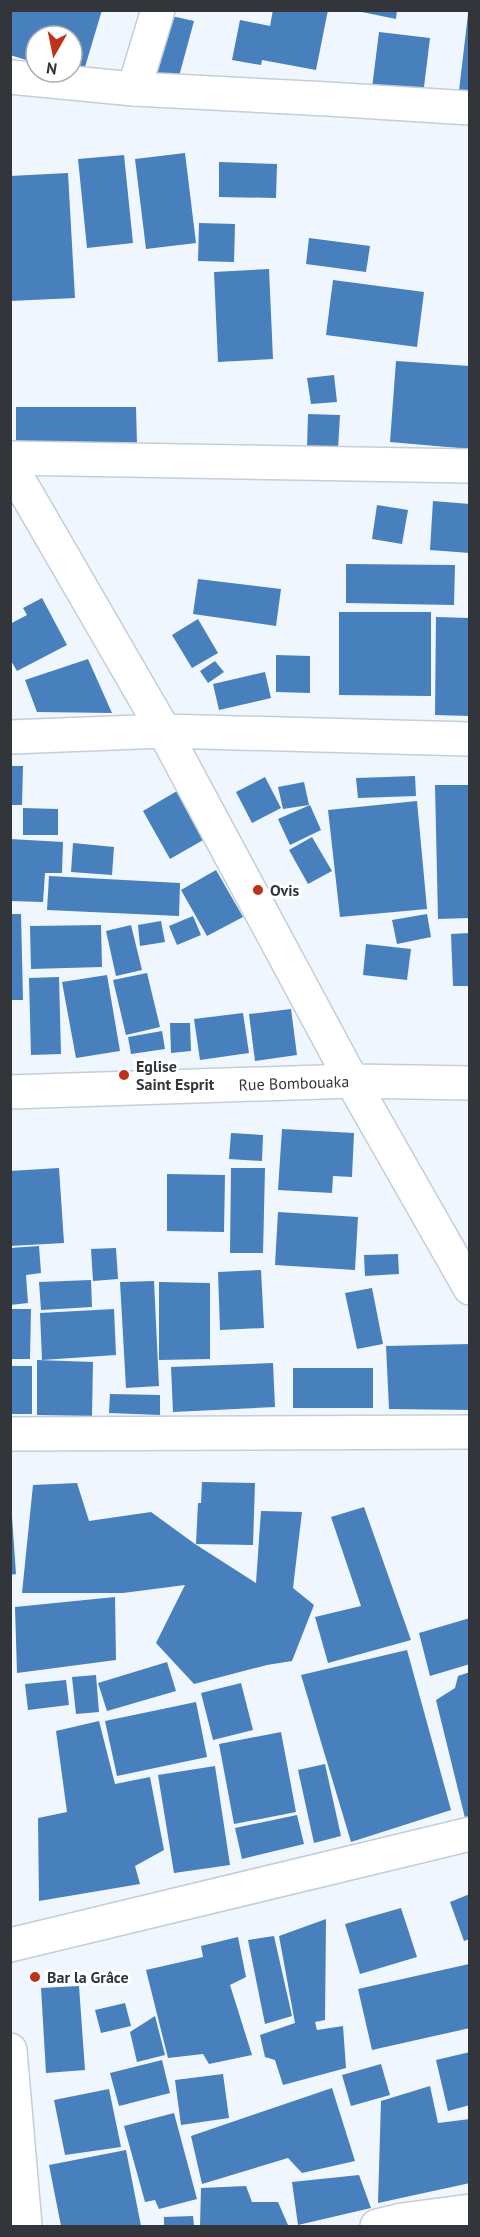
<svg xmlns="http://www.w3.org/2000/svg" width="480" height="2237" viewBox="0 0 480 2237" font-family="'PT Sans',sans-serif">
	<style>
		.building { fill: #4780bc }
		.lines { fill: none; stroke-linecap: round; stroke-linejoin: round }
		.street-casing { stroke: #c3ceda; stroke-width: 36 }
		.street { stroke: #fff; stroke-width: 33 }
		.poi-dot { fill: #be321b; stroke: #fff; stroke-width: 2 }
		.labels { text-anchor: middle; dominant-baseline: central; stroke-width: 6; stroke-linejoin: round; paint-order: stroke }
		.poi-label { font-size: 16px; font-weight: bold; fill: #32363b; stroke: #fff; text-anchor: start }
		.street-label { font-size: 16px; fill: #32363b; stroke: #fff }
	</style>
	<rect width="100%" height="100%" fill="#eff6fd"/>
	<g class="building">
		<path d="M10,10H102L82,77L72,72V36H36V63L10,55Z"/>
		<path d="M273,10H328L316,70L262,60L261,65L232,60L240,20L270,26Z"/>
		<path d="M352,10H397L396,19Z"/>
		<path d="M468,14H470V92L459,91Z"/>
		<path d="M167,15L194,21L178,80L152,74Z"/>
		<path d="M379,32L430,38L423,95L372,88Z"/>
		<path d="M185,153L196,243L146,249L135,159Z"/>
		<path d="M124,155L133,243L87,248L78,159Z"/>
		<path d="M219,162L277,164L276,198L219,197Z"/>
		<path d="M68,173L75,298L10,301V176Z"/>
		<path d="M199,223L235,224L234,262L198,261Z"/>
		<path d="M309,238L370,246L366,272L306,264Z"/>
		<path d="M269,269L273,359L218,362L214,272Z"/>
		<path d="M333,280L424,292L417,347L326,335Z"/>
		<path d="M396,361L470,366V449L390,442Z"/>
		<path d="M334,375L337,402L311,404L307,378Z"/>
		<path d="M16,407H136L137,445H16Z"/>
		<path d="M308,414L340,415L338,449L307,448Z"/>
		<path d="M433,501L470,504V553L430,550Z"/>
		<path d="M377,505L408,510L402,544L372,539Z"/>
		<path d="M346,564L455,565L454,605L346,603Z"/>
		<path d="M198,579L281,589L276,626L193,614Z"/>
		<path d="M42,598L67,645L17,671L10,659V624L27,615L23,608Z"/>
		<path d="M339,612H431V696L339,695Z"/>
		<path d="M436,617L470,618V716L435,715Z"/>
		<path d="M198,619L218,653L192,668L172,635Z"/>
		<path d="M276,655L310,656V693L276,692Z"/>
		<path d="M88,659L112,713L37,712L25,680Z"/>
		<path d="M215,661L224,672L208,683L200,671Z"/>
		<path d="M265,672L271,698L219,710L213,684Z"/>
		<path d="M10,766H23L22,805H10Z"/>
		<path d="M415,776L416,796L358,798L356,778Z"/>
		<path d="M265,777L281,808L252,823L236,792Z"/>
		<path d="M304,782L309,805L283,809L278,787Z"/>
		<path d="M435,785H470V918L438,919Z"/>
		<path d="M177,791L205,839L170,859L143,811Z"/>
		<path d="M417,801L427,909L340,917L328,810Z"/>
		<path d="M310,805L321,830L290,845L278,819Z"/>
		<path d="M23,808L58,809V835H23Z"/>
		<path d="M312,837L332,871L308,884L289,850Z"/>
		<path d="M10,839L63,842L62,873H45L43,902L10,901Z"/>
		<path d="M73,843L114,847L112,875L71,872Z"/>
		<path d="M216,870L243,917L207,936L181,890Z"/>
		<path d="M49,876L180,883L179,916L47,910Z"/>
		<path d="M10,914H21L23,1000H10Z"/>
		<path d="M427,914L431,937L397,944L392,920Z"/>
		<path d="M193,916L201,935L177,945L169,926Z"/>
		<path d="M161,921L165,942L140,946L138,925Z"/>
		<path d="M101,925L102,967L31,969L30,926Z"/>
		<path d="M131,925L142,970L116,976L106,931Z"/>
		<path d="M470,933V986H453L451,934Z"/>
		<path d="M366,944L411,949L407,980L363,975Z"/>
		<path d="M147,973L160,1027L126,1035L113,980Z"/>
		<path d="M107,975L120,1051L76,1058L62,982Z"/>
		<path d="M59,977L61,1054L31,1055L29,978Z"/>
		<path d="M291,1009L297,1055L255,1061L249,1014Z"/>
		<path d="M243,1013L249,1053L200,1060L194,1019Z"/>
		<path d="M170,1023H190L191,1051L171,1053Z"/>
		<path d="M162,1031L165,1049L131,1054L128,1037Z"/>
		<path d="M282,1129L354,1133L352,1177L333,1176L332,1193L278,1190Z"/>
		<path d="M231,1133L263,1135L262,1161L229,1159Z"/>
		<path d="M59,1168L64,1243L10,1246V1171Z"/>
		<path d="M231,1168H265L263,1253H230Z"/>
		<path d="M167,1174L225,1175L224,1232L167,1231Z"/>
		<path d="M278,1212L358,1217L355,1270L275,1265Z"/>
		<path d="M39,1246L41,1273L26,1275L28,1303L10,1305V1248Z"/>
		<path d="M116,1248L118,1279L93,1281L91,1249Z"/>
		<path d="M398,1254L399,1274L365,1276L364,1255Z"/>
		<path d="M261,1270L264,1328L220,1330L218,1272Z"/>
		<path d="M91,1280L92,1307L41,1310L39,1282Z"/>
		<path d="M154,1281L159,1386L126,1388L120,1282Z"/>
		<path d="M159,1282L210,1283V1359L159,1360Z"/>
		<path d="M372,1288L383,1344L357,1349L345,1293Z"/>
		<path d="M10,1309H31L30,1359H10Z"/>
		<path d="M114,1309L116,1355L42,1360L40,1313Z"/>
		<path d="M470,1344V1410L389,1409L386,1346Z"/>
		<path d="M37,1360L93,1362L92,1416L37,1415Z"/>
		<path d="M273,1363L275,1407L173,1412L171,1367Z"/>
		<rect x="10" y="1366" width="22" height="48"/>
		<rect x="293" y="1368" width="80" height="40"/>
		<path d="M110,1394L160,1395V1415L109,1413Z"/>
		<path d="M202,1482L255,1483L253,1545L196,1544L198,1503H201Z"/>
		<path d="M77,1483L89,1521L151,1512L195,1544L256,1583L261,1511L302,1512L293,1588L314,1605L292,1661L267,1665L194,1684L156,1643L185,1585L123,1593H22L33,1485Z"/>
		<path d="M364,1507L411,1640L328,1663L315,1617L361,1606L331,1517Z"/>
		<path d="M10,1517H12L16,1574L10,1575Z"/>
		<path d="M115,1597L116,1660L17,1673L15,1607Z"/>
		<path d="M470,1618V1664L430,1676L419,1633Z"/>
		<path d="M407,1650L451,1810L351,1842L301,1675Z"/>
		<path d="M167,1662L176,1691L107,1711L98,1683Z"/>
		<path d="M470,1672V1817L465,1818L436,1700L455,1688L458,1676Z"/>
		<path d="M96,1675L99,1712L76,1714L72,1677Z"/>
		<path d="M66,1680L69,1705L28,1710L25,1684Z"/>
		<path d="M241,1683L253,1730L213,1740L201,1693Z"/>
		<path d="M196,1702L207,1757L117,1776L105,1721Z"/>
		<path d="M99,1721L115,1784L150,1777L164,1850L135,1866L140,1884L39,1901L38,1818L67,1812L56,1731Z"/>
		<path d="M281,1732L296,1812L234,1824L219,1744Z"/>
		<path d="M325,1764L341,1836L314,1843L298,1770Z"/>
		<path d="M215,1766L230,1865L174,1873L158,1775Z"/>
		<path d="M297,1815L304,1844L242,1859L235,1828Z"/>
		<path d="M470,1894V1939L464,1941L450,1902Z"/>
		<path d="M401,1908L417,1957L360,1974L345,1924Z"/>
		<path d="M326,1919L325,2020L315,2022L317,2030L343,2026L346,2068L283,2085L275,2060L265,2057L260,2035L295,2023L279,1936Z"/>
		<path d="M274,1936L292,2016L265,2024L248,1940Z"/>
		<path d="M238,1937L246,1977L230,1985L252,2055L209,2064L203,2054L168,2058L146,1970L203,1957L201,1946Z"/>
		<path d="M469,1964L470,2028L372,2050L358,1989Z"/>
		<path d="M79,1986L85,2070L46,2073L41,1988Z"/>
		<path d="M125,2003L131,2026L101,2033L95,2010Z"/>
		<path d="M155,2016L165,2055L137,2062L130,2032Z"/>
		<path d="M470,2052V2105L448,2111L436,2060Z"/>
		<path d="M162,2060L170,2093L119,2106L110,2073Z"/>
		<path d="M381,2064L390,2095L351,2106L342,2075Z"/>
		<path d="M223,2074L229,2118L181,2125L175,2080Z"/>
		<path d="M430,2086L438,2123L470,2119V2183L378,2203L381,2101Z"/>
		<path d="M332,2088L355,2161L302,2173L288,2158L202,2184L191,2136Z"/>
		<path d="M109,2089L121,2147L65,2155L54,2100Z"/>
		<path d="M174,2113L197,2199L159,2209L155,2200L145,2202L124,2126Z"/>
		<path d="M126,2150L141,2226H61L49,2165Z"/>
		<path d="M359,2175L371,2208L298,2225L292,2182Z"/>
		<path d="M246,2186L252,2202H278L288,2225L200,2226L201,2188Z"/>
		<path d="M193,2216L194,2226H164V2217Z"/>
	</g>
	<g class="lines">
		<defs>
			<g id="street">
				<path d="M10,77L134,89L328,99L470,108"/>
				<path d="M134,89L158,10"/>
				<path d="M10,458L470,466"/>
				<path d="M10,465L164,731L352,1081L470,1288"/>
				<path d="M10,737L164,731L470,739"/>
				<path id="s1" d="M10,1092L352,1081L470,1083"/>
				<path d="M10,1434L470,1432"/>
				<path d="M10,1945L470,1834"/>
				<path d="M10,2050L25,2226"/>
				<path d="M377,2226L402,2220L470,2211"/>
			</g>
		</defs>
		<use href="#street" class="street-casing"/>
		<use href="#street" class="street"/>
	</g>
	<g class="poi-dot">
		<circle cx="258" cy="890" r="6"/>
		<circle cx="124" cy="1075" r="6"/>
		<circle cx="35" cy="1977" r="6"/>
	</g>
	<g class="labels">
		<g class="poi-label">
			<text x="270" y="890">Ovis</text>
			<text x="136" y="1066">Eglise<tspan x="136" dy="18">Saint Esprit</tspan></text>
			<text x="47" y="1977">Bar la Grâce</text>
		</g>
		<g class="street-label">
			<text stroke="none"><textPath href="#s1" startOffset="284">Rue Bombouaka</textPath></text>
		</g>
	</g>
	<rect width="480" height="2237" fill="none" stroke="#32363b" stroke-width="24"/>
	<g transform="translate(54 54) rotate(189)"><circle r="28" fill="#ffffff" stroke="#adafb1" stroke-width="1.5"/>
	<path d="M0-4.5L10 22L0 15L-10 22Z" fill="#be321b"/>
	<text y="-9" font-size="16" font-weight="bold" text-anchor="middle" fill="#32363b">N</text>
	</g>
</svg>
